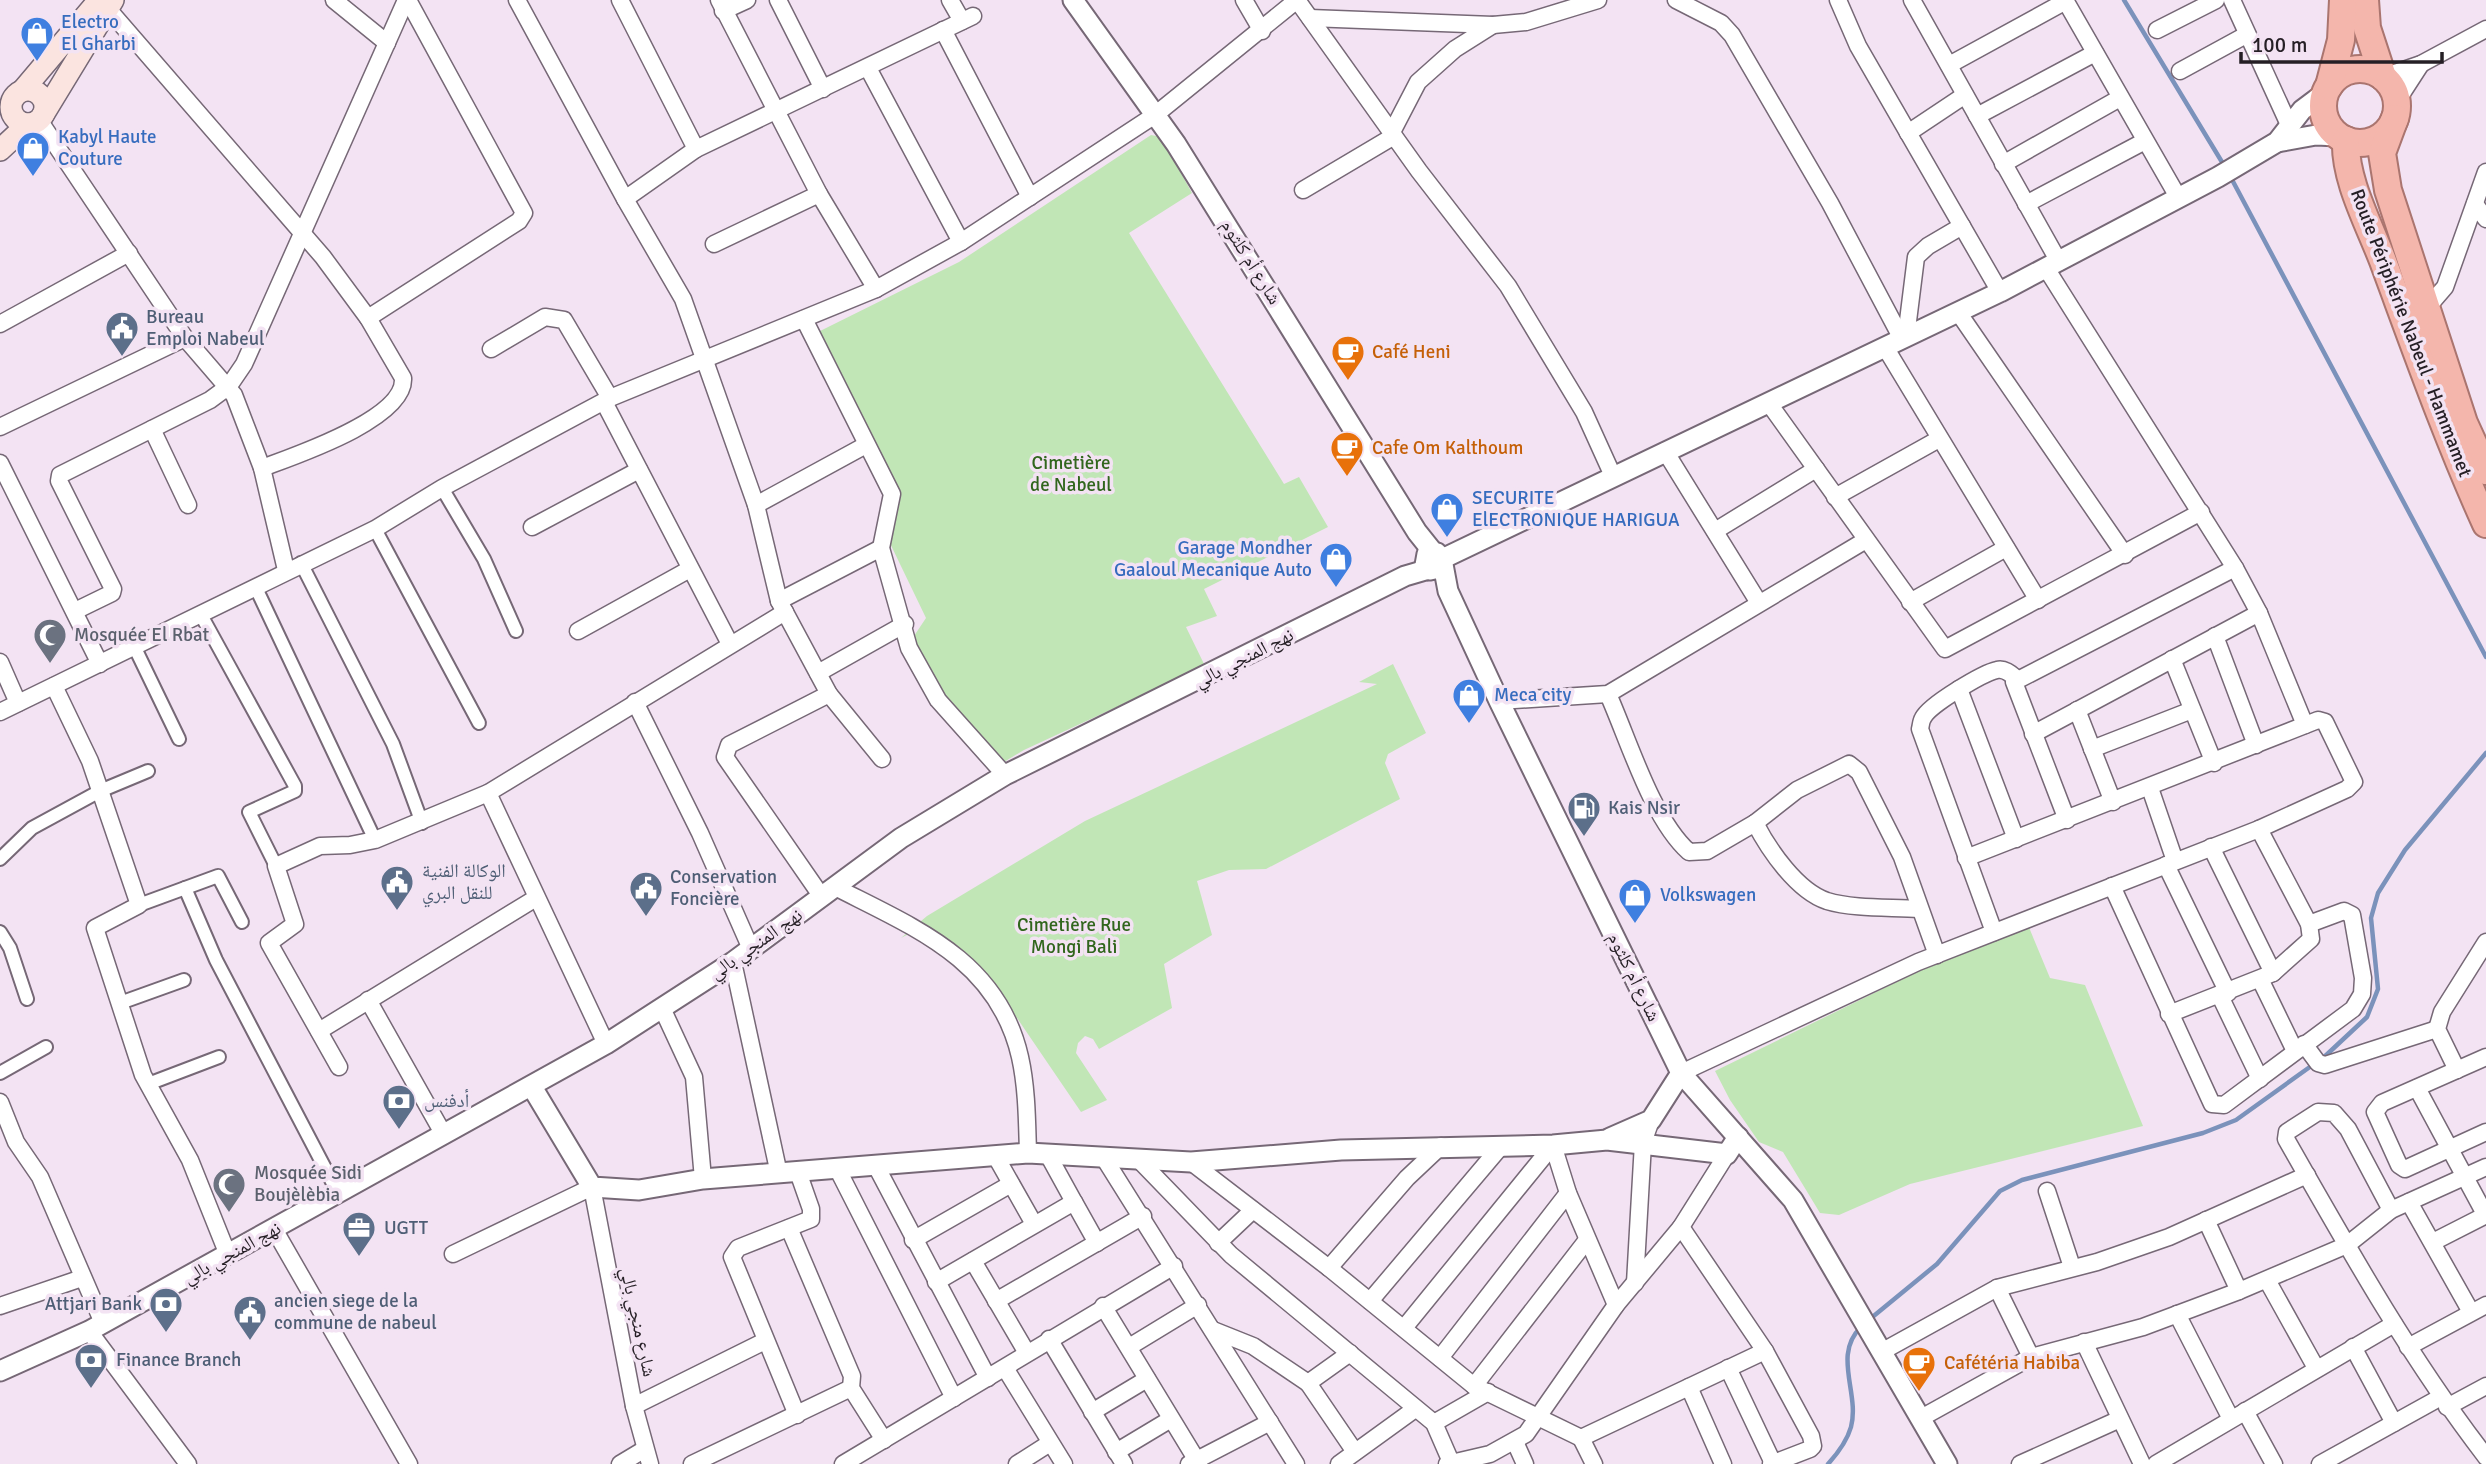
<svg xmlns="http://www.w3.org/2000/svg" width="2486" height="1464" viewBox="0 0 2486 1464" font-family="Signika,'Noto Naskh Arabic',sans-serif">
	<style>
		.green { fill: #c1e6b6 }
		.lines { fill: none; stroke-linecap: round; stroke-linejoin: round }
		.stream { stroke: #7b92bb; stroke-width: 4.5 }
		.pedestrian-casing { stroke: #766876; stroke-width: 16 }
		.minor-casing { stroke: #766876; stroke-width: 19 }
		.tertiary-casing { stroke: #766876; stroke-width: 23 }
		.secondary-casing { stroke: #766876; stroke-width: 24 }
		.trunk-casing { stroke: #aa756f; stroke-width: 30 }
		.pedestrian { stroke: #fff; stroke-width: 12 }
		.minor { stroke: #fff; stroke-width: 16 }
		.tertiary { stroke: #fff; stroke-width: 19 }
		.secondary { stroke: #fbe4e0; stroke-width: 21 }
		.trunk { stroke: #f4b6ac; stroke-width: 26 }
		.labels { text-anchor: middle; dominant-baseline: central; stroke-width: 7; stroke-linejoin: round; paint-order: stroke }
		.shop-label { font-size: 19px; fill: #366cbe; stroke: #f3e3f3; text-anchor: start }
		.street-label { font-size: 19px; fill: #251f25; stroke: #f3e3f3 }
		.service-label { font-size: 19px; fill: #4e5e75; stroke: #f3e3f3; text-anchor: start }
		.food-label { font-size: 19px; fill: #c56008; stroke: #f3e3f3; text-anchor: start }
		.park-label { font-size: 19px; fill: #31661d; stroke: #f3e3f3 }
		.worship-label { font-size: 19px; fill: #5b616d; stroke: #f3e3f3; text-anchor: start }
	</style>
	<rect width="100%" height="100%" fill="#f3e3f3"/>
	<g class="green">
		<path d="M1151,135L1161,137L1192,193L1129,233L1284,484L1299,477L1328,527L1204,589L1217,616L1186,627L1205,666L1024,750L999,765L933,688L917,645L910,642L926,618L886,535L896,497L812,335L959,262Z"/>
		<path d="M1393,664L1426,733L1388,754L1385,763L1400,799L1266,869L1229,870L1197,881L1212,935L1164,964L1172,1008L1099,1049L1093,1039L1085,1036L1078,1043L1076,1053L1107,1100L1081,1112L1017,1018L963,954L924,926L901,938L927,916L1085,821L1377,684L1359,682Z"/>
		<path d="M2028,925L2050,978L2085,985L2143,1126L1910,1184L1839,1215L1820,1213L1783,1152L1759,1142L1730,1100L1715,1071L1921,970Z"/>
	</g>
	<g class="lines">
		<g class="stream">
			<path d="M2124,0L2225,167"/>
			<path d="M2229,174L2486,657"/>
			<path d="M2322,1059L2367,1017L2378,989L2371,918L2378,893L2405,850L2486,753"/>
			<path d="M1870,1319L1937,1264L2000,1191L2022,1180L2203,1133L2236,1120L2314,1064"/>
			<path d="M1828,1464C1838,1453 1847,1441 1851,1427C1860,1393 1832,1355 1861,1327"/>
		</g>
		<defs>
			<g id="pedestrian">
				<path d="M442,488L484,559L516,631"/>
				<path d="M375,529L479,723"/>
				<path d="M301,563L393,744L422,823"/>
				<path d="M256,588L375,840"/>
				<path d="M201,615L295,786V791L249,812L276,866"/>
				<path d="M135,648L179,739"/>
				<path d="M0,859L32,828L100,791L148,771"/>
				<path d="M185,888L216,960L338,1193"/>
				<path d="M139,905L218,876L242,922"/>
				<path d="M0,932L10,948L27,999"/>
				<path d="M120,1003L184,980"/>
				<path d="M0,1073L46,1047"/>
				<path d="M148,1084L219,1057"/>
			</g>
			<g id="minor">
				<path d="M334,0L387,43"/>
				<path d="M517,0L625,199L683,299L756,505L779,601L829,694L882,759"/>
				<path d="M620,0L696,149"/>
				<path d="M719,0L819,194L876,289"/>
				<path d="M778,0L823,89"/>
				<path d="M950,0L962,21"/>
				<path d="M1244,0L1262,31"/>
				<path d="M1297,0L1419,171L1508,286L1584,412L1613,476"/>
				<path d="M1676,0L1721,23L1732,35L1830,203L1902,339"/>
				<path d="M1838,0L1858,46L2000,292"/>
				<path d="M1912,0L2059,262"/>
				<path d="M2065,0L2178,197"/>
				<path d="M2232,0L2290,127"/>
				<path d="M102,2L323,257L368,318L403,378C406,419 294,456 262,468"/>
				<path d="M723,11L747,0"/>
				<path d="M1310,18L1493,25L1526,22L1598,0"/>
				<path d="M943,30L1030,197"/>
				<path d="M2157,30L2216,0"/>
				<path d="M1949,65L2066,1"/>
				<path d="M868,68L961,242"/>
				<path d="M2180,71L2246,35"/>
				<path d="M2383,77L2421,64L2486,29"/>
				<path d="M2397,101L2421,64"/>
				<path d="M1977,116L2095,53"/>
				<path d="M39,120L185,338L234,395L262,468L286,570"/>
				<path d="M1392,132L1418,82L1455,49L1493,25"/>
				<path d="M1908,133L1965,95"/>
				<path d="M2003,164L2120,98"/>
				<path d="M1303,190L1394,136"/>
				<path d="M625,199L696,149L973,16"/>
				<path d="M2026,204L2145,141"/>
				<path d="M2475,204L2486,219"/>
				<path d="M714,244L819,194"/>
				<path d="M2046,268L2235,568L2259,613L2305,725"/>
				<path d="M2426,309L2445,287L2486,172"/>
				<path d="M1958,312L2125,555"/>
				<path d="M368,318L519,221L524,213L408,0"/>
				<path d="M804,319L892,494L881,548L909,648L938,700L1005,775"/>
				<path d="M0,324L129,253"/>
				<path d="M1906,337L1916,257L1928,246L1962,226"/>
				<path d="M1885,347L2038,600"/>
				<path d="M491,349L545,317L564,320L610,398"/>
				<path d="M604,402L730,644"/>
				<path d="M1768,402L1945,649L2201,512"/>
				<path d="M0,427L185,338"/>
				<path d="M152,429L188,505"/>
				<path d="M1665,451L1759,603"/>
				<path d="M0,463L100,664"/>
				<path d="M1835,497L1939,439"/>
				<path d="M756,505L866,445"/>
				<path d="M532,527L639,470"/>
				<path d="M1715,531L1816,469"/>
				<path d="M779,601L881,548"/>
				<path d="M1910,602L2006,548"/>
				<path d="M75,611L112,593L113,589L59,481L60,475L210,400L229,386L244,364L406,0"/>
				<path d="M578,631L690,569"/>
				<path d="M2215,636L2256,745"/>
				<path d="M2172,659L2214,763"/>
				<path d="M0,662L18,703"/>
				<path d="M818,673L905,624"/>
				<path d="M54,686L90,761L139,905L95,928L143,1075L190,1160L228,1255"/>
				<path d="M1959,689L2016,839"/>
				<path d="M1608,694C1629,741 1652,819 1689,852L1707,851L1755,823C1769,850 1797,891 1827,901C1854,909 1890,907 1919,909"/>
				<path d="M1499,701L1608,694L1866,540"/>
				<path d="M635,702L700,833L751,949"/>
				<path d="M2077,710L2113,802"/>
				<path d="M0,712L375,529L442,488L610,398L876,289L961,242L1155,115L1297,0"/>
				<path d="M2033,734L2259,613"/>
				<path d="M2092,749L2192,710"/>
				<path d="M2150,788L2175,861"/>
				<path d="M488,793L606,1044"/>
				<path d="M2067,820L2014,682L2235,568"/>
				<path d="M1755,823L1797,790L1849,764L1859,772L1902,857L1937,955"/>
				<path d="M2211,847L2273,973"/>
				<path d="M2166,865L2228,993"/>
				<path d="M2112,886L2212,1104L2224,1105L2353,1009L2362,994L2363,978L2352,915L2344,911L2309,924"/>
				<path d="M835,887C915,928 998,960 1020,1057C1027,1088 1027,1122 1028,1153"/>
				<path d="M822,897L725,757L729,745L829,694"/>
				<path d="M1994,932L1920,729C1921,725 1921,721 1923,718C1929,705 1983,673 1997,670C2005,668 2011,674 2017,679"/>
				<path d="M733,962L779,1174"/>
				<path d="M2260,979L2295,1051"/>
				<path d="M2220,996L2260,1079"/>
				<path d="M368,1000L444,1135"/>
				<path d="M662,1008L694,1077L703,1179"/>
				<path d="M2169,1014L2273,973L2311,939L2309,924L2259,829"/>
				<path d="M319,1031L536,898"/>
				<path d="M2304,1044L2318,1063L2325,1065L2437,1029"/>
				<path d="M2486,1057L2382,1103L2375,1112L2399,1165L2405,1169L2486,1132"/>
				<path d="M339,1067L269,943L295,924L276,866L320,846L350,845L375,840L488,793L785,612"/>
				<path d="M2457,1070L2437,1029L2442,1012L2486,942"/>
				<path d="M1681,1073L1918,962L2259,829L2347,789L2354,782L2325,722L2318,720L1966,858"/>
				<path d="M2417,1088L2486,1216"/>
				<path d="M0,1102L16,1142L40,1177L103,1323"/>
				<path d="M1553,1145L1568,1193L1616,1305"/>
				<path d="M995,1155L1034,1224"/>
				<path d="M1104,1158L1296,1464"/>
				<path d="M1140,1161L1231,1255L1434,1423L1451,1462"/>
				<path d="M1191,1162L1329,1268L1474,1386L1581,1438L1765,1351"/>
				<path d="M875,1164L988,1378"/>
				<path d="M837,1168L954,1398"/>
				<path d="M2047,1191L2072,1267"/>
				<path d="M1074,1202L1097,1243"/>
				<path d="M2409,1202L2471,1312"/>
				<path d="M2391,1210L2348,1129L2334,1113L2318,1112L2287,1132L2286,1139C2348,1248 2409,1357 2486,1457"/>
				<path d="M2206,1220L2239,1291"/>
				<path d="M1681,1227L1765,1351L1811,1436L1813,1446L1810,1449L1771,1464"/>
				<path d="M789,1228L852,1376L851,1388L884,1440"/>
				<path d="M274,1229L409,1464"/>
				<path d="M913,1240L1011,1184"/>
				<path d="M2433,1242L2486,1215"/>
				<path d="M1218,1243L1253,1210"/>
				<path d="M453,1254L592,1187L634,1406L650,1464"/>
				<path d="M973,1261L1027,1353"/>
				<path d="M1329,1268L1407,1178L1441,1146"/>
				<path d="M2267,1280L2316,1368"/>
				<path d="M936,1282L1074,1202L1047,1153"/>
				<path d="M1635,1283L1643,1143L1651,1120"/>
				<path d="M1997,1288L2031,1357"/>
				<path d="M996,1301L1143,1216"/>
				<path d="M1370,1301L1502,1145"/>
				<path d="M0,1306L82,1278"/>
				<path d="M1103,1306L1199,1464"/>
				<path d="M2177,1314L2231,1419"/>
				<path d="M1404,1328L1553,1145"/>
				<path d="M1213,1330L1253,1346L1308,1383"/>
				<path d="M89,1331L188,1464"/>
				<path d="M1049,1339L1124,1464"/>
				<path d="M2084,1342L2142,1464"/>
				<path d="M1129,1347L1198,1305"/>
				<path d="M2353,1347L2394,1423"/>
				<path d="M2408,1347L2486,1305"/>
				<path d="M1883,1351L1997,1288L2097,1262L2169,1237L2307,1175"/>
				<path d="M1350,1353L1308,1383L1355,1452"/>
				<path d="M1440,1358L1568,1193"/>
				<path d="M1005,1368L1064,1464"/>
				<path d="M1728,1368L1773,1463"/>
				<path d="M1474,1386L1587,1240"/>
				<path d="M1689,1387L1723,1464"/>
				<path d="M634,1406L765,1341"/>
				<path d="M2447,1407L2486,1386"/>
				<path d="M2245,1411L2274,1464"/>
				<path d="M1092,1412L1147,1379"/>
				<path d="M797,1415L732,1257L738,1248L811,1219V1209L798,1172"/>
				<path d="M1921,1418L2031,1357L2143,1327L2239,1291L2347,1245L2391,1210L2486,1167"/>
				<path d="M1434,1423L1488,1392"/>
				<path d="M1581,1438L1594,1464"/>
				<path d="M1515,1442L1525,1464"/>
				<path d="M1116,1452L1171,1419"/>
				<path d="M620,1464L645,1449"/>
				<path d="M692,1464L851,1388"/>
				<path d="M843,1464L1174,1266"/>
				<path d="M1017,1464L1050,1443"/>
				<path d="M1189,1464L1270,1422"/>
				<path d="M1339,1464L1415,1409"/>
				<path d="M1447,1464L1490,1454L1526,1434L1616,1305L1681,1227L1727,1154"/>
				<path d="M2020,1464L2120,1419"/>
				<path d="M2156,1464L2394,1324"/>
				<path d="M2320,1464L2441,1397"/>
			</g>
			<g id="tertiary">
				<path d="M1073,0L1176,144L1417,532L1433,552"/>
				<path d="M2277,142L2316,135L2338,136"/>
				<path d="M1442,559L2000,292L2218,177L2277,142L2302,110L2326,92"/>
				<path d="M1439,568L1430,570L1425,565L1427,554L1437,553L1442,559L1448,591L1499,701L1681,1073L1793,1200L1947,1464"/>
				<path d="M532,1087L592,1187L639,1190L703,1179L1028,1153L1191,1162L1341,1150L1553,1145L1607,1140L1727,1154L1738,1137"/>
				<path d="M1610,1138L1651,1120L1681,1073"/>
				<path d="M0,1371L89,1331L606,1044L733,962L901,838L1005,775L1405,576L1429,569"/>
			</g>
			<g id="secondary">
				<circle cx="28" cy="107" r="17"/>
				<path d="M23,90L94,6"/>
				<path d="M43,115L113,0"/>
				<path d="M0,150L28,124"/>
			</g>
			<g id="trunk">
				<path d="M2365,0L2367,28L2383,77"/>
				<circle cx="2360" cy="106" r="37"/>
				<path d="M2329,86L2341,40L2343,0"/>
				<path d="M2395,118L2382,153L2388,190L2464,423L2486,471"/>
				<path d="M2346,140C2344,179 2369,224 2383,261C2416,350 2447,438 2486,524"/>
			</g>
		</defs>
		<use href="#pedestrian" class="pedestrian-casing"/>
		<use href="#minor" class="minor-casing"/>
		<use href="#tertiary" class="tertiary-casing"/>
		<use href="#secondary" class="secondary-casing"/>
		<use href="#trunk" class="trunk-casing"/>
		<use href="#pedestrian" class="pedestrian"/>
		<use href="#minor" class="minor"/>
		<use href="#tertiary" class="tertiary"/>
		<use href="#secondary" class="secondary"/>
		<use href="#trunk" class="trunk"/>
	</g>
	<defs>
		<symbol id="shop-pin" viewBox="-11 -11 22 30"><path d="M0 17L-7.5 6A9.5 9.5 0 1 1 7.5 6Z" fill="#3f7fe0" stroke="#f3e3f3"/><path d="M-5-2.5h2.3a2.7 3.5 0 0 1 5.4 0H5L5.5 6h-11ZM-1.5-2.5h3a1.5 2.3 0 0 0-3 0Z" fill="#fff"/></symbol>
		<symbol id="civic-pin" viewBox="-11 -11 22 30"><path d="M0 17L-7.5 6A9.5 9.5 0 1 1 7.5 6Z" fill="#5c6f8a" stroke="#f3e3f3"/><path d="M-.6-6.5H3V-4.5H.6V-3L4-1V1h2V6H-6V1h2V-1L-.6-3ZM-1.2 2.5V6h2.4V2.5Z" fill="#fff"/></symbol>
		<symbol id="cafe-pin" viewBox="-11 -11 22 30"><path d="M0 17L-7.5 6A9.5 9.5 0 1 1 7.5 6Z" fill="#e8710a" stroke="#f3e3f3"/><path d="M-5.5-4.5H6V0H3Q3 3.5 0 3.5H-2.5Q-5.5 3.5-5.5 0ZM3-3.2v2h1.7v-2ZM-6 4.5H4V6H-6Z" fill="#fff"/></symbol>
		<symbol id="mosque-pin" viewBox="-11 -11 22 30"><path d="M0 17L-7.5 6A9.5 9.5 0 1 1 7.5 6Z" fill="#6b7280" stroke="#f3e3f3"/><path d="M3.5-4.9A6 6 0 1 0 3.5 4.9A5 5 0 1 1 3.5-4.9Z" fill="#fff"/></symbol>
		<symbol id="fuel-pin" viewBox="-11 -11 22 30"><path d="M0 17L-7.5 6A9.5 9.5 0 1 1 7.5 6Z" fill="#5c6f8a" stroke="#f3e3f3"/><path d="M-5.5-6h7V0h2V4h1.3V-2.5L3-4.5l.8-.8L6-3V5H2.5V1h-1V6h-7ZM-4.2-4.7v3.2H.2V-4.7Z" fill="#fff"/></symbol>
		<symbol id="bank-pin" viewBox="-11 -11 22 30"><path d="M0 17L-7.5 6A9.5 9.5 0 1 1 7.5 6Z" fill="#5c6f8a" stroke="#f3e3f3"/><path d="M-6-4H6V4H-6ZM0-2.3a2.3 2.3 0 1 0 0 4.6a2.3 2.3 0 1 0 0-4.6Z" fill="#fff"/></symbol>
		<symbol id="office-pin" viewBox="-11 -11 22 30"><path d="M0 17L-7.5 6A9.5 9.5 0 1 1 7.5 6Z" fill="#5c6f8a" stroke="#f3e3f3"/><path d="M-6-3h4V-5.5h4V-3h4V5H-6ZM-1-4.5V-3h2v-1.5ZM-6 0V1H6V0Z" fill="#fff"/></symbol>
	</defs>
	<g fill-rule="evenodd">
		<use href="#shop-pin" x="18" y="14" width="38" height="52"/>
		<use href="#shop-pin" x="14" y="129" width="38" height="52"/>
		<use href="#civic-pin" x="103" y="309" width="38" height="52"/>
		<use href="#cafe-pin" x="1329" y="333" width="38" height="52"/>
		<use href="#cafe-pin" x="1328" y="429" width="38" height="52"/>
		<use href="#shop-pin" x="1428" y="490" width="38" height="52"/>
		<use href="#shop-pin" x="1317" y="540" width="38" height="52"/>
		<use href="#mosque-pin" x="31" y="616" width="38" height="52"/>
		<use href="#shop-pin" x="1450" y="676" width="38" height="52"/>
		<use href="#fuel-pin" x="1565" y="789" width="38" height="52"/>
		<use href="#civic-pin" x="378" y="863" width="38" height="52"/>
		<use href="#civic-pin" x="627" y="869" width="38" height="52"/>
		<use href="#shop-pin" x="1616" y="876" width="38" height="52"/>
		<use href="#bank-pin" x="380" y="1082" width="38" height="52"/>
		<use href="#mosque-pin" x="210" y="1165" width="38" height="52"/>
		<use href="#office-pin" x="340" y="1209" width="38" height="52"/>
		<use href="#bank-pin" x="147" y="1285" width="38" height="52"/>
		<use href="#civic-pin" x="231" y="1293" width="38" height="52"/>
		<use href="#bank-pin" x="72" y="1341" width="38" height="52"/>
		<use href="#cafe-pin" x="1900" y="1344" width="38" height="52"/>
	</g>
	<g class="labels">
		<g class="shop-label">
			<text x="61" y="22">Electro<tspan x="61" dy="22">El Gharbi</tspan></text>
			<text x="58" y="137">Kabyl Haute<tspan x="58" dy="22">Couture</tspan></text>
			<text x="1472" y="498">SECURITE<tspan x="1472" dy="22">ElECTRONIQUE HARIGUA</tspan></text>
			<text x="1312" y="548" text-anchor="end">Garage Mondher<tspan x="1312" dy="22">Gaaloul Mecanique Auto</tspan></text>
			<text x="1494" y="695">Meca city</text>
			<text x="1660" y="895">Volkswagen</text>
		</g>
		<g class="street-label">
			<text transform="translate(1251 262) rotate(58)">شارع أم كلثوم</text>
			<text transform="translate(2411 333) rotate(69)">Route Périphérie Nabeul - Hammamet</text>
			<text transform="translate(1244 658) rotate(-27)">نهج المنجي بالي</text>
			<text transform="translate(756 944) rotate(-35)">نهج المنجي بالي</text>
			<text transform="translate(1634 977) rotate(64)">شارع أم كلثوم</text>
			<text transform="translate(232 1253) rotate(-29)">نهج المنجي بالي</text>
			<text transform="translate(638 1322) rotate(78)">شارع منجي بالي</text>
		</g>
		<g class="service-label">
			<text x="146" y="317">Bureau<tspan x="146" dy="22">Emploi Nabeul</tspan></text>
			<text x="1608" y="808">Kais Nsir</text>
			<text x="422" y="871">الوكالة الفنية<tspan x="422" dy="22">للنقل البري</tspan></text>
			<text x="670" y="877">Conservation<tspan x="670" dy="22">Foncière</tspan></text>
			<text x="424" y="1101">أدفنس</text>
			<text x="384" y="1228">UGTT</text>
			<text x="274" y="1301">ancien siege de la<tspan x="274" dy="22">commune de nabeul</tspan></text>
			<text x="142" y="1304" text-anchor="end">Attjari Bank</text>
			<text x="116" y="1360">Finance Branch</text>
		</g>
		<g class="food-label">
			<text x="1372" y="352">Café Heni</text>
			<text x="1372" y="448">Cafe Om Kalthoum</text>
			<text x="1944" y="1363">Cafétéria Habiba</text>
		</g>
		<g class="park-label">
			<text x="1071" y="463">Cimetière<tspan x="1071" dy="22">de Nabeul</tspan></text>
			<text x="1074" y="925">Cimetière Rue<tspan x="1074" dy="22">Mongi Bali</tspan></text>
		</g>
		<g class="worship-label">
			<text x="74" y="635">Mosquée El Rbat</text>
			<text x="254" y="1173">Mosquée Sidi<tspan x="254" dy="22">Boujèlèbia</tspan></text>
		</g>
	</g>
	<path d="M2241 52v10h201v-10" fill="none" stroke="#251f25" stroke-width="3.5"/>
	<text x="2252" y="52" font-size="21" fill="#251f25" stroke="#f3e3f3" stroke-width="5" paint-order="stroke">100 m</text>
</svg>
